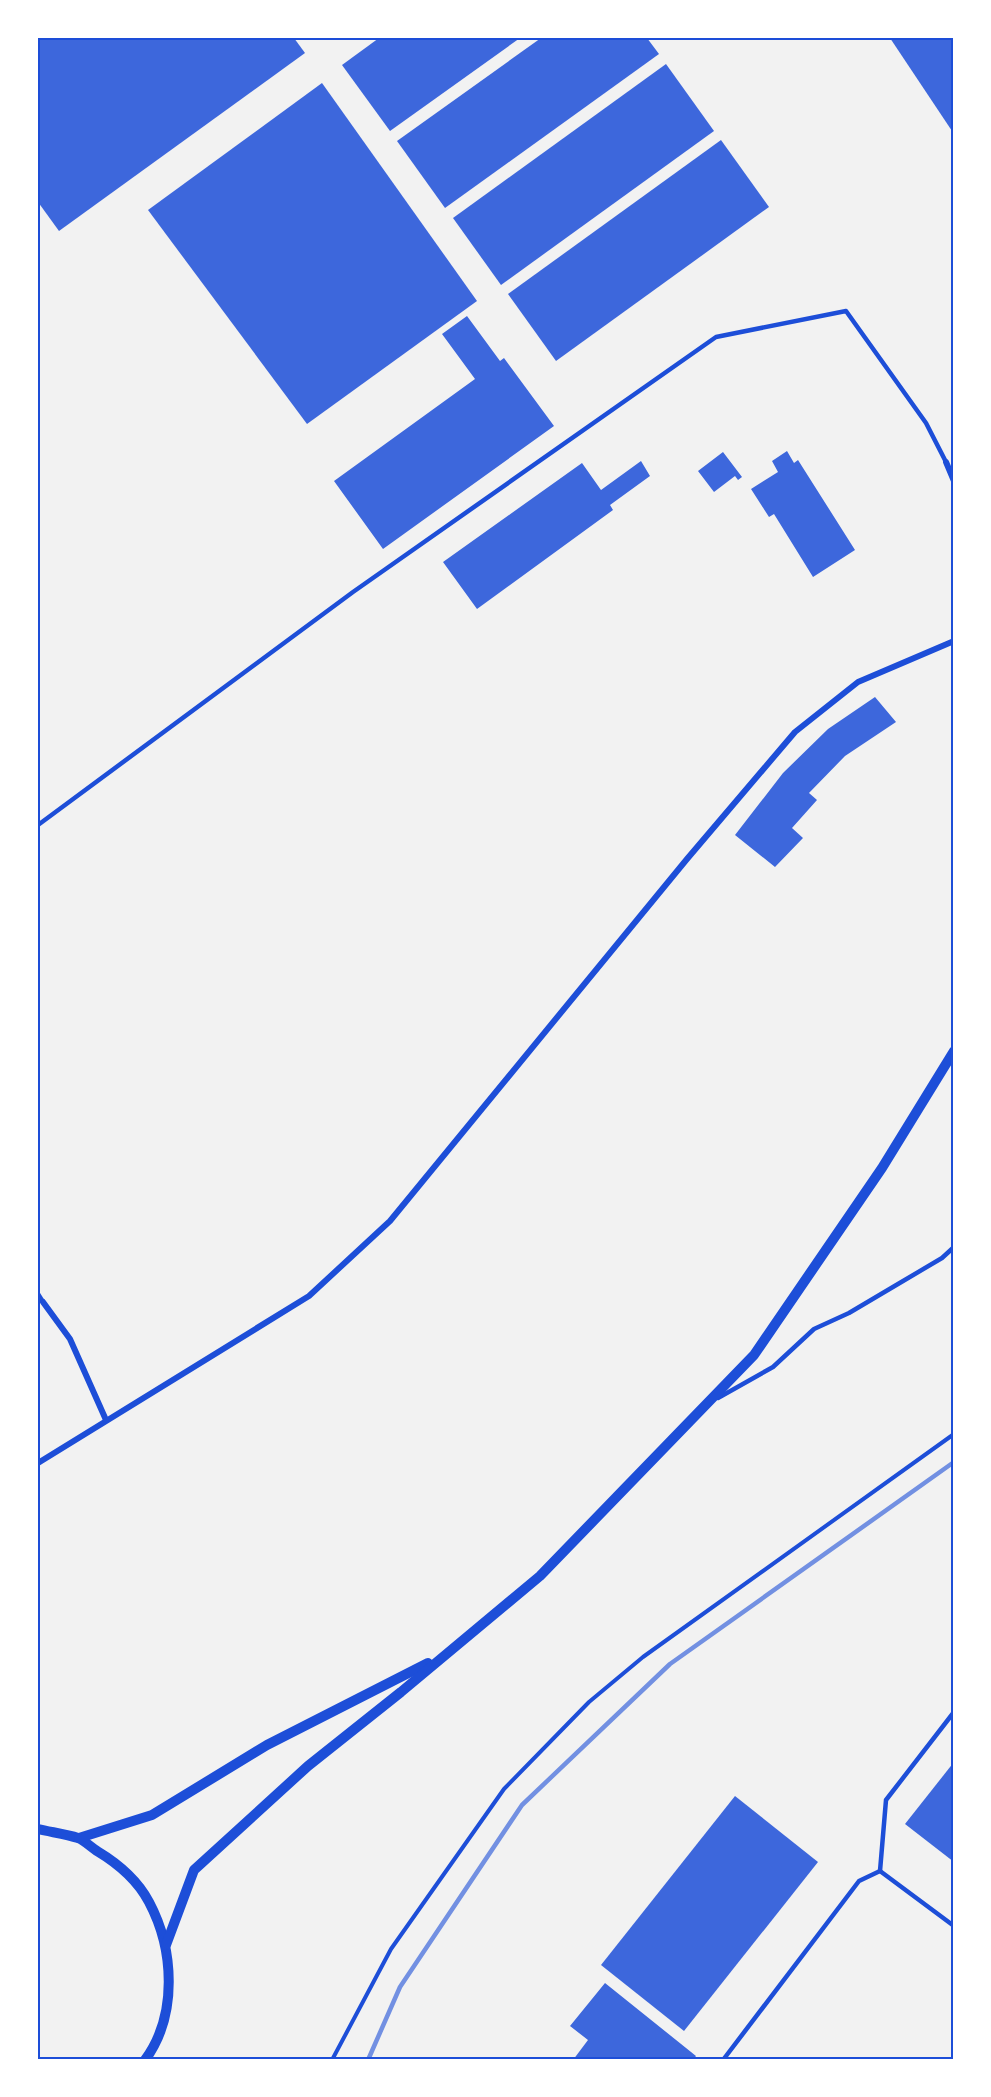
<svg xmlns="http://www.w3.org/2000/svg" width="991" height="2097" viewBox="0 0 991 2097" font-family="'Alegreya Sans',sans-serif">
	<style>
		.building { fill: #3d67dc }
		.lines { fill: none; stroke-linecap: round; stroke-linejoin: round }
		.path { stroke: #1d4ed8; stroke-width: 4 }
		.service { stroke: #1d4ed8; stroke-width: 4.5 }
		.minor { stroke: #1d4ed8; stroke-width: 6 }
		.tertiary { stroke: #1d4ed8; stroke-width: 10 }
		.rail { stroke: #7290e2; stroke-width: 4.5 }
		.neatline { fill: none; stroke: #1d4ed8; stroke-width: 2 }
	</style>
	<rect width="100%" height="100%" fill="#f2f2f2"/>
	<g class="building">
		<path d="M38,38H294L305,53L59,231L38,202Z"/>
		<path d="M379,38H520L390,131L342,65Z"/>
		<path d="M541,38H647L659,54L445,208L397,141Z"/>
		<path d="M890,38H954V134Z"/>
		<path d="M666,64L714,131L501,285L453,218Z"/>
		<path d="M322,83L477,301L307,424L148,210Z"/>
		<path d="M721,140L769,207L556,361L508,294Z"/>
		<path d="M467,316L500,361L504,358L554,426L383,549L334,481L475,379L442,334Z"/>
		<path d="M787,451L794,463L798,460L855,550L813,577L774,514L769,517L751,489L778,472L772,461Z"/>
		<path d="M723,452L742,477L738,480L735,476L714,492L698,471Z"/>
		<path d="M641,461L650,476L610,505L613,510L477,609L443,562L582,463L601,490Z"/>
		<path d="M875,697L896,722L845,756L809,793L817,800L792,828L803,838L775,867L735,835L783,773L828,729Z"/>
		<path d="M954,1762V1862L905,1824Z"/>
		<path d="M735,1796L818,1862L684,2031L601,1965Z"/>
		<path d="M605,1983L696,2056L693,2060H573L588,2040L570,2026Z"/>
	</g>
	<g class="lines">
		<path class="path" d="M332,2060L391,1949L504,1789L589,1702L643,1657L954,1434"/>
		<g class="service">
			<path d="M38,825L353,592L716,337L846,311L926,423L946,462"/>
			<path d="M38,1294L43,1302"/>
			<path d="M718,1398L773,1367L814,1329L849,1313L898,1284L942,1258L954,1247"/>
			<path d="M880,1871L886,1800L954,1712"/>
			<path d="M723,2060L859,1881L880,1871L954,1926"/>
		</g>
		<g class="minor">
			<path d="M946,462L954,481"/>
			<path d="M43,1302L70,1339L106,1420"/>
			<path d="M38,1463L309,1296L390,1221L687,859L795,732L858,682L954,641"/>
		</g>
		<g class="tertiary">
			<path d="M38,1829C50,1832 66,1834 78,1838C85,1841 91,1847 97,1851C117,1863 138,1881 149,1902C174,1949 178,2015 145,2060"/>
			<path d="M79,1838L152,1815L267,1745L428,1663"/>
			<path d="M166,1945L194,1870L308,1766L401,1692L540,1576L754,1355L882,1168L954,1051"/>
		</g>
		<path class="rail" d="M368,2060L400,1987L522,1805L670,1664L954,1462"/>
	</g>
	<rect width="991" height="2097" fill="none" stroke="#ffffff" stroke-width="78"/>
	<rect x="39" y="39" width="913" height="2019" class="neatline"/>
</svg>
